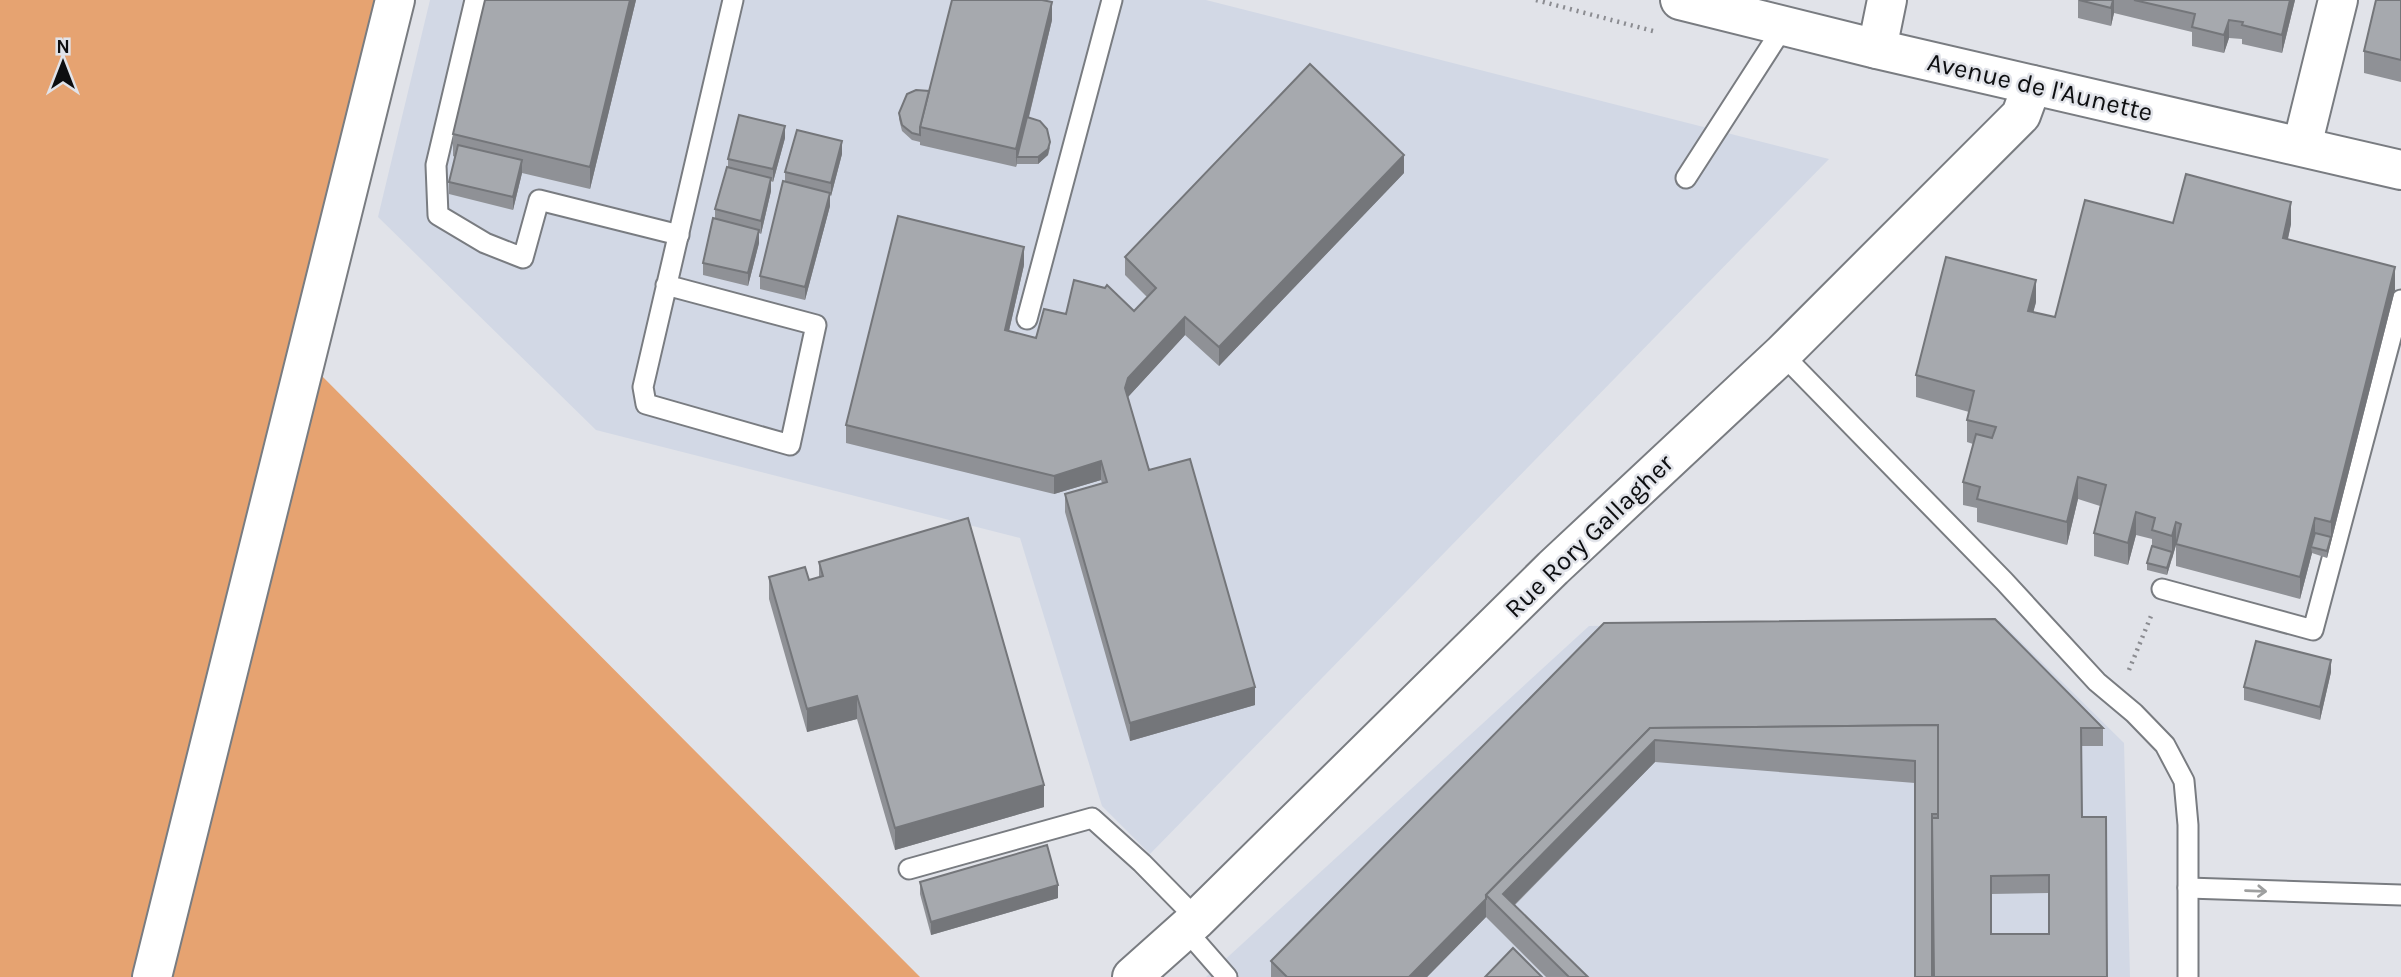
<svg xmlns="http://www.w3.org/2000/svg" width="2401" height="977" viewBox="0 0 2401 977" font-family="Karla,sans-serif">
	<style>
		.built { fill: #d2d8e5 }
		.green { fill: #e6a371 }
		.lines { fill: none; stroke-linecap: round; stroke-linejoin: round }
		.service-casing { stroke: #797c81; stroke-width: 23 }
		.minor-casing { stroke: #797c81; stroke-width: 42 }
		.path { stroke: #8b8c91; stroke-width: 4.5; stroke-dasharray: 2 5; stroke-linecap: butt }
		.service { stroke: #fff; stroke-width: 19 }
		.minor { stroke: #fff; stroke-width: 38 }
		.wall { fill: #8f9196; fill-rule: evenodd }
		.shaded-wall { fill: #74767a }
		.building { fill: #a6a9ae; stroke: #74767a; stroke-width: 2; fill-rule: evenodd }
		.oneway { stroke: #9e9f9f }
		.labels { text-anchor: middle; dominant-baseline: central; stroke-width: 5; stroke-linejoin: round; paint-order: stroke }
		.street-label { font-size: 26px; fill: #0d0e10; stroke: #e1e3e9 }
	</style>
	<rect width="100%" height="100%" fill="#e1e3e9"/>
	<g class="built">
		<path d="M430,0H1206L1829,159L1150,854L1102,806L1020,538L596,430L378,217Z"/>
		<path d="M2000,621L2124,743L2130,977H1206L1589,626Z"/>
	</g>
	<path class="green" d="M0,0H394L312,366L920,977H0Z"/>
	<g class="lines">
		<defs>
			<g id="service">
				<path d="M475,0L436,165L438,215L485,243L523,258L539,200L679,235"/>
				<path d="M1686,178L1784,26"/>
				<path d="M666,285L816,325L790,445L646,404L643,387L733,0"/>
				<path d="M1027,319L1112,0"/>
				<path d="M1782,354L2004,581L2097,682L2134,713L2165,745L2184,781L2188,825V977"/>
				<path d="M2162,589L2313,630L2401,300"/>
				<path d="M909,869L1092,818L1142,863L1197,919"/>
				<path d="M2188,888L2401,895"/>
				<path d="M1185,929L1227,977"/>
			</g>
			<g id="minor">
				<path d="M1680,0L1877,49L2401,170"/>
				<path d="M1877,49L1887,0"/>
				<path d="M2302,146L2338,0"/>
				<path d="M152,977L395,0"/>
				<path d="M1132,977L1197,919L1553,568L1782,354L2021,115L2032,85"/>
			</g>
		</defs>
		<use href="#service" class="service-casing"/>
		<use href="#minor" class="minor-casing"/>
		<g class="path">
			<path d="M1536,0L1653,31"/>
			<path d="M2129,670L2151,616"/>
		</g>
		<use href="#service" class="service"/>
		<use href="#minor" class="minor"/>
	</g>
	<g class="wall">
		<path d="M485,0H636L590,189L522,173L513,210L449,194V182L455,157L453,156V134Z"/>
		<path d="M2078,0H2295L2282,53L2242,44V39L2229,38L2224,53L2192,46V32L2114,13L2111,26L2078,18Z"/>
		<path d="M2401,0V82L2364,73V51Z"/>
		<path d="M1052,20L1029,117L1050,148L1048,155L1038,164H1017L1016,167L920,145V142L912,140L902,131L899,119V113L929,91Z"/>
		<path d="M785,138L773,182L771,181V191L761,234L759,233V243L748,286L703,275V263L715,219V209L728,167V159Z"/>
		<path d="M842,154L831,196L830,195V206L805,300L760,289V276L785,182V172Z"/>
		<path d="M1404,173L1219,366L1185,335L1128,397L1149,470L1255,705L1130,741L1065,512V494L1102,483L1101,480L1054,494L846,443V425L1024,265L1009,331L1036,338L1066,314L1134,311L1147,297L1125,275V257Z"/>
		<path d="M2173,223L2291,224L2288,239L2395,290L2327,558L2312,553L2300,599L2176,566V545L2167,575L2147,570V563L2152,546V539L2136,535L2128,565L2094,556V533L2100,506L2078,499L2067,545L1977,522V508L1963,505V482L1973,444L1967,442V420L1969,412L1916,397V375L2036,302L2033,312L2055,317Z"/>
		<path d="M819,562L1044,807L895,850L857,719L807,732L769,599V577L809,580L819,577Z"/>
		<path d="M1604,623L2103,728V746H2081L2082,817L2107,977H1934L1932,836L1915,783L1655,762L1515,905L1588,977H1546L1486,917L1427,977H1271V961ZM2049,893V934H1991V894Z"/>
		<path d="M2331,672L2320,720L2244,700V687Z"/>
		<path d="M920,882L1058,898L931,935L920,894Z"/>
	</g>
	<g class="shaded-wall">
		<path d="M630,0H636L590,189V167Z"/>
		<path d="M2113,0H2114V13L2111,26V8Z"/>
		<path d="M2290,0H2295L2282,53V35Z"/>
		<path d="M1052,2V20L1019,157H1017L1016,167V149Z"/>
		<path d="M2229,20V38L2224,53V35Z"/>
		<path d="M785,126V138L773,182V169Z"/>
		<path d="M842,141V154L831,196V183Z"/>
		<path d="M1050,142L1048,155L1038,164V157Z"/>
		<path d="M1404,155V173L1219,366V347Z"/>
		<path d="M522,160V173L513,210V197Z"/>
		<path d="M771,178V191L761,234V221Z"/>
		<path d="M830,193V206L805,300V287Z"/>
		<path d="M2291,202V224L2283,260V238Z"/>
		<path d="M759,230V243L748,286V273Z"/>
		<path d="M1024,247V265L1005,348V330Z"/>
		<path d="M2395,267V290L2327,558V551L2331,537V522Z"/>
		<path d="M2036,280V302L2028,333V311Z"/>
		<path d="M1185,317V335L1128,397L1125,406V388L1128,378Z"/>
		<path d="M1101,461V480L1054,494V476Z"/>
		<path d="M2078,477V499L2067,545V522Z"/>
		<path d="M2136,512V535L2128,565V543Z"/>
		<path d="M2315,518V540L2311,547L2312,553L2300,599V577Z"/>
		<path d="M2176,522V545L2172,559V536Z"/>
		<path d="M2172,552V558L2167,575V568Z"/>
		<path d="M2331,660V672L2320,720V707Z"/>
		<path d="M1255,687V705L1130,741V723Z"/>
		<path d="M857,696V719L807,732V709Z"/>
		<path d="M1655,740V762L1505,914L1488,897Z"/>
		<path d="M1044,785V807L895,850V828Z"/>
		<path d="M1058,885V898L931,935V922Z"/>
		<path d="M1486,899V917L1427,977H1409Z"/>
	</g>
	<g class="building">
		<path d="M485,0H630L590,167L453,134Z"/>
		<path d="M952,0H1042L1052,2L1016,149L920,127Z"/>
		<path d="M2079,0H2113L2111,8Z"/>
		<path d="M2134,0H2290L2282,35L2242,25L2243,22L2229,20L2224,35L2192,27L2195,14Z"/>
		<path d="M2376,0H2401V60L2364,51Z"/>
		<path d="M1310,64L1404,155L1219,347L1185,317L1128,378L1125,388L1149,470L1190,459L1255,687L1130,723L1065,494L1107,482L1101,461L1054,476L846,425L898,216L1024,247L1005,330L1036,338L1044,309L1066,314L1074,280L1105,288L1107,285L1134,311L1156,288L1125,257Z"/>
		<path d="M916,90L929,91L920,127V135L912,133L902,125L899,113L907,94Z"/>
		<path d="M739,115L785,126L773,169L728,159Z"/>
		<path d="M1027,117L1040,121L1047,129L1050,142L1048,149L1038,157H1017Z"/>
		<path d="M797,130L842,141L831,183L785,172Z"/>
		<path d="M458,145L522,160L513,197L449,182Z"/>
		<path d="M727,167L771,178L761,221L715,209Z"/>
		<path d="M2186,174L2291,202L2283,238L2395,267L2331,522L2315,518L2300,577L2176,544L2181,524L2176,522L2172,536L2152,530L2155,518L2136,512L2128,543L2094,533L2106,485L2078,477L2067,522L1977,499L1980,487L1963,482L1976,434L1992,438L1996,427L1967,420L1974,391L1916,375L1946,257L2036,280L2028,311L2055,317L2085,200L2173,223Z"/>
		<path d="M783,181L830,193L805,287L760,276Z"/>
		<path d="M713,218L759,230L748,273L703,263Z"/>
		<path d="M968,518L1044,785L895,828L857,696L807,709L769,577L805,567L809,580L823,576L819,562Z"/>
		<path d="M2315,533L2331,537L2327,551L2311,547Z"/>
		<path d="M2152,546L2172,552L2167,568L2147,563Z"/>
		<path d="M1995,619L2103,728H2081L2082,817H2106L2107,977H1934L1932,818H1938V725L1650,728L1486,895V899L1409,977H1287L1271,961L1604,623ZM2049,875V934H1991V876Z"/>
		<path d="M2256,641L2331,660L2320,707L2244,687Z"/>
		<path d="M1938,725V814H1932V977H1915V761L1655,740L1503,894L1588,977H1569L1486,895L1650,728Z"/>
		<path d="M1047,845L1058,885L931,922L920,882Z"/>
		<path d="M1513,948L1542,977H1485Z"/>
	</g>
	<defs><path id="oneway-shaft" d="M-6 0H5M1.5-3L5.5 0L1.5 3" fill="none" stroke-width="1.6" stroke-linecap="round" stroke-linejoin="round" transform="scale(1.75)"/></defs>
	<use class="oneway" href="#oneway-shaft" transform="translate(2256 891) rotate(2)"/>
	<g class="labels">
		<g class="street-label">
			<text transform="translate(2040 87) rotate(13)">Avenue de l'Aunette</text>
			<text transform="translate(1589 536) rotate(-44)">Rue Rory Gallagher</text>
		</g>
	</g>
	<g transform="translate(63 63)" stroke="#e1e3e9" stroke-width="5" paint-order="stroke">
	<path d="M0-5L12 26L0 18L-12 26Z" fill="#0d0e10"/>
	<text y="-10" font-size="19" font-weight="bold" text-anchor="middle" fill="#0d0e10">N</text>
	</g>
</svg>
